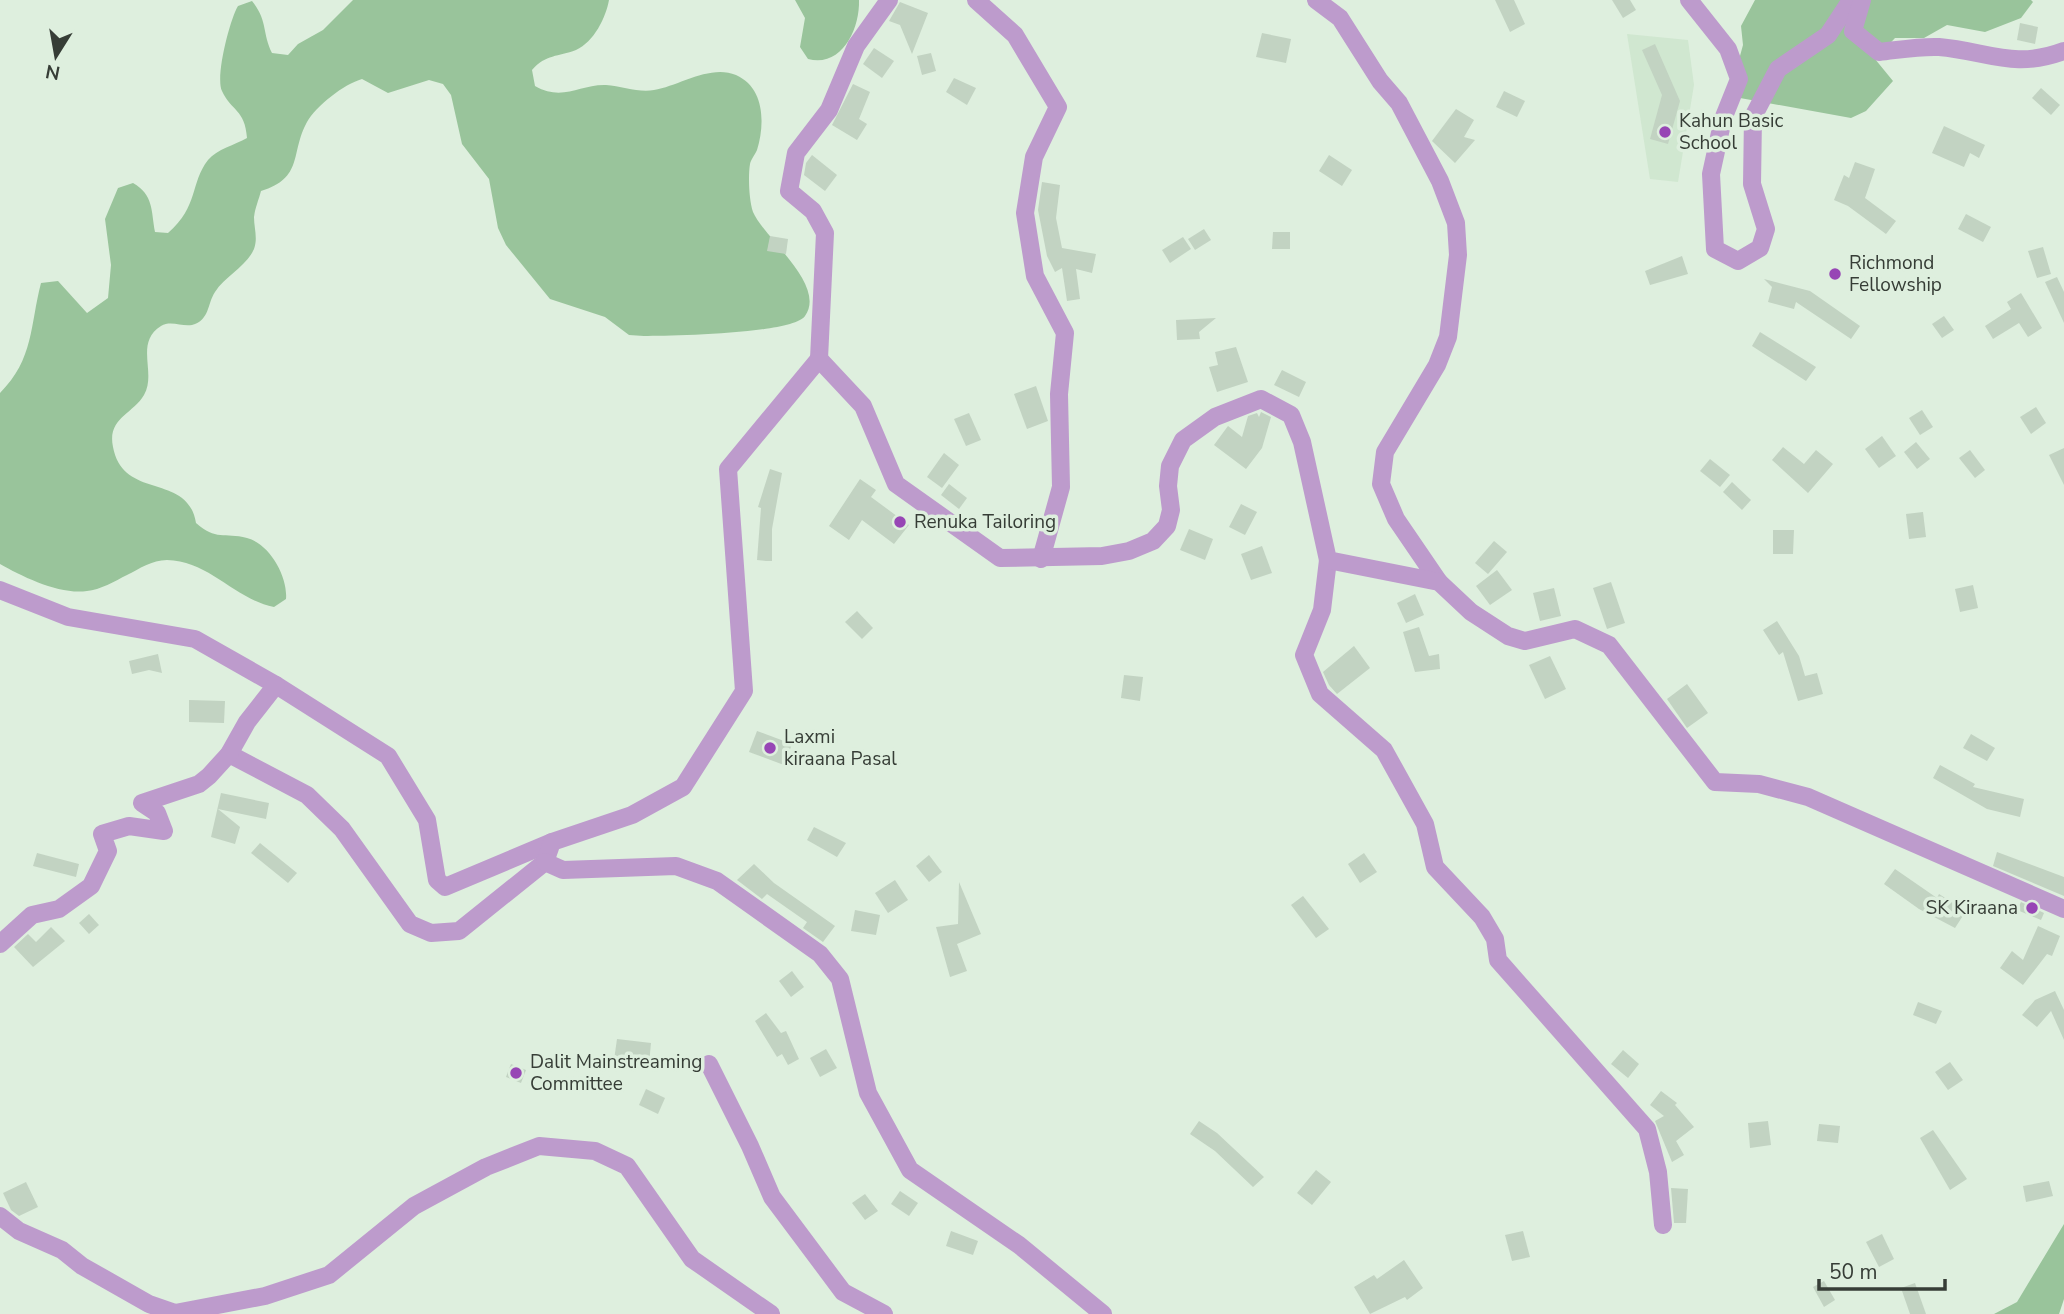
<svg xmlns="http://www.w3.org/2000/svg" width="2064" height="1314" viewBox="0 0 2064 1314" font-family="'Nunito Sans',sans-serif">
	<style>
		.built { fill: #d0e7d0 }
		.green { fill: #99c49b }
		.building { fill: #c2d3c2 }
		.lines { fill: none; stroke-linecap: round; stroke-linejoin: round }
		.minor { stroke: #bd9bcc; stroke-width: 18 }
		.poi-dot { fill: #9746b5; stroke: #deefde; stroke-width: 2.5 }
		.labels { text-anchor: middle; dominant-baseline: central; stroke-width: 7; stroke-linejoin: round; paint-order: stroke }
		.poi-label { font-size: 19px; fill: #363d36; stroke: #deefde; text-anchor: start }
	</style>
	<rect width="100%" height="100%" fill="#deefde"/>
	<path class="built" d="M1627,34L1688,40L1694,85L1678,182L1650,179Z"/>
	<g class="green">
		<path d="M353,0H609C606,17 594,42 576,50C558,57 546,54 532,70L535,86C563,102 580,84 606,85C622,86 639,93 654,90C679,86 710,64 736,75C765,88 765,124 757,150C755,155 751,159 750,164C748,176 749,200 753,212C764,238 827,285 805,316C792,334 671,336 644,336L629,335L605,317L550,299L506,245L498,228L489,179L462,144L451,95L443,84L429,80L388,93L362,79C344,84 316,106 307,122C290,153 304,178 261,191C259,199 255,208 254,217C254,228 258,238 254,249C247,266 225,276 215,292C207,304 210,320 192,325C182,327 171,320 161,326C134,343 157,373 144,395C133,414 107,418 113,447C123,501 188,472 196,523C216,541 224,532 247,538C270,544 288,577 286,599L274,607C234,599 210,561 167,560C152,560 139,569 127,575C115,581 100,590 87,591C60,595 23,577 0,564V393C34,359 30,325 41,283L58,281L87,313L108,298L111,265L105,219L118,188L133,183C154,195 151,211 155,232L168,233C199,206 190,183 208,160C217,149 235,145 247,138C245,109 231,111 222,91C215,77 230,19 238,6L252,1C268,21 262,33 272,53L288,55L298,44L323,30Z"/>
		<path d="M795,0H859C860,30 841,68 808,59L800,47L805,18Z"/>
		<path d="M1755,0H2031L2033,2L2021,18L1985,32L1947,25L1924,38H1895L1875,59L1893,81L1866,111L1851,118L1729,96L1743,45L1741,26Z"/>
		<path d="M2064,1224V1299L2059,1314H1994L2017,1302Z"/>
	</g>
	<g class="building">
		<path d="M1495,0H1514L1525,24L1510,32Z"/>
		<path d="M1612,0H1630L1636,10L1623,18Z"/>
		<path d="M900,2L928,13L912,54L900,25L889,21Z"/>
		<path d="M2020,23L2038,27L2035,44L2017,40Z"/>
		<path d="M1262,33L1291,39L1286,63L1256,57Z"/>
		<path d="M1655,44L1680,101L1668,144L1650,139L1662,95L1642,50Z"/>
		<path d="M874,48L894,61L882,78L863,64Z"/>
		<path d="M931,53L936,71L922,75L917,56Z"/>
		<path d="M954,78L976,88L967,105L946,92Z"/>
		<path d="M853,84L870,92L859,119L867,124L857,140L832,125Z"/>
		<path d="M2041,88L2060,105L2051,115L2032,98Z"/>
		<path d="M1504,91L1525,101L1517,117L1496,107Z"/>
		<path d="M1456,109L1474,120L1464,137L1475,140L1455,163L1432,141Z"/>
		<path d="M1944,126L1985,145L1979,158L1970,153L1964,167L1932,153Z"/>
		<path d="M812,155L837,175L825,191L804,175L806,163Z"/>
		<path d="M1329,155L1352,170L1342,186L1319,171Z"/>
		<path d="M1855,162L1875,169L1865,198L1896,221L1886,234L1848,206L1834,200L1844,175L1849,178Z"/>
		<path d="M1042,182L1060,185L1056,218L1062,248L1096,254L1092,273L1076,269L1080,299L1067,301L1062,268L1055,272L1047,256L1038,210Z"/>
		<path d="M1966,214L1991,227L1983,242L1958,229Z"/>
		<path d="M1204,229L1211,240L1195,250L1188,239Z"/>
		<path d="M1273,232H1290V249H1272Z"/>
		<path d="M770,236L788,239L786,254L767,251Z"/>
		<path d="M1183,237L1191,249L1170,263L1162,250Z"/>
		<path d="M2043,247L2051,274L2037,278L2028,251Z"/>
		<path d="M1682,256L1688,274L1650,285L1645,271Z"/>
		<path d="M2057,277L2064,292V323L2045,282Z"/>
		<path d="M1764,279L1810,291L1860,326L1851,339L1796,302L1794,309L1768,302L1772,287Z"/>
		<path d="M2021,293L2042,328L2028,337L2019,323L1993,339L1985,326L2011,309L2007,302Z"/>
		<path d="M1944,316L1954,330L1942,338L1932,324Z"/>
		<path d="M1216,318L1199,332L1200,339L1177,340L1176,320Z"/>
		<path d="M1760,332L1816,367L1806,381L1752,346Z"/>
		<path d="M1236,347L1248,382L1217,392L1209,367L1218,365L1215,352Z"/>
		<path d="M1282,370L1306,382L1299,397L1274,385Z"/>
		<path d="M1036,386L1048,421L1027,429L1014,394Z"/>
		<path d="M2036,407L2046,423L2031,434L2020,417Z"/>
		<path d="M1922,410L1933,427L1920,435L1909,418Z"/>
		<path d="M1261,412L1271,417L1262,448L1246,469L1214,445L1228,426L1242,437L1248,416L1257,413L1259,417Z"/>
		<path d="M969,413L981,440L966,446L954,419Z"/>
		<path d="M1882,436L1896,456L1879,468L1865,449Z"/>
		<path d="M1916,442L1930,459L1917,469L1904,452Z"/>
		<path d="M1783,447L1804,464L1816,450L1833,464L1808,493L1772,460Z"/>
		<path d="M2064,448V485L2049,455Z"/>
		<path d="M1970,450L1985,470L1975,478L1959,458Z"/>
		<path d="M944,453L959,465L942,488L927,477Z"/>
		<path d="M1710,459L1730,475L1720,487L1700,471Z"/>
		<path d="M770,469L782,473L772,529V561H766L757,560L761,508L758,507Z"/>
		<path d="M860,479L876,490L871,497L909,525L894,544L862,520L849,540L829,526Z"/>
		<path d="M1732,482L1751,500L1742,510L1723,492Z"/>
		<path d="M949,484L967,498L959,509L941,495Z"/>
		<path d="M1241,504L1257,512L1245,535L1229,527Z"/>
		<path d="M1923,512L1926,537L1909,539L1906,514Z"/>
		<path d="M1189,529L1213,539L1205,560L1180,550Z"/>
		<path d="M1773,530H1794L1793,554H1773Z"/>
		<path d="M1494,541L1507,552L1488,574L1475,563Z"/>
		<path d="M1262,546L1272,573L1251,580L1241,554Z"/>
		<path d="M1497,570L1512,590L1490,605L1476,586Z"/>
		<path d="M1611,582L1625,623L1607,629L1593,588Z"/>
		<path d="M1973,585L1978,608L1960,612L1955,589Z"/>
		<path d="M1554,588L1561,616L1540,621L1533,593Z"/>
		<path d="M1415,594L1424,615L1406,623L1397,603Z"/>
		<path d="M857,611L873,628L862,639L845,622Z"/>
		<path d="M1777,621L1799,656L1805,676L1817,673L1823,694L1798,701L1783,652L1779,655L1763,630Z"/>
		<path d="M1419,627L1429,656L1439,654L1440,669L1415,672L1403,632Z"/>
		<path d="M1354,646L1370,668L1337,694L1329,685L1323,672Z"/>
		<path d="M158,654L162,673L149,670L132,674L129,661Z"/>
		<path d="M1550,656L1566,689L1545,699L1529,665Z"/>
		<path d="M1124,675L1143,677L1140,701L1121,698Z"/>
		<path d="M1687,684L1708,713L1687,728L1667,699Z"/>
		<path d="M189,700L225,701L224,723L189,722Z"/>
		<path d="M757,731L792,744L784,765L749,752Z"/>
		<path d="M1971,734L1995,748L1987,761L1963,748Z"/>
		<path d="M1940,765L1975,784L1973,787L2024,799L2020,817L1987,809L1933,778Z"/>
		<path d="M221,793L269,803L266,819L218,809L240,827L235,844L211,837Z"/>
		<path d="M814,827L846,843L837,857L807,840Z"/>
		<path d="M260,843L297,873L288,883L251,853Z"/>
		<path d="M1997,852L2064,877V896L1993,866Z"/>
		<path d="M37,853L79,864L76,877L33,866Z"/>
		<path d="M1364,853L1377,872L1360,883L1348,864Z"/>
		<path d="M929,855L942,872L929,882L916,866Z"/>
		<path d="M754,864L774,883L835,926L823,942L803,928L807,922L767,894L762,899L737,880Z"/>
		<path d="M1895,869L1937,898L1939,894L1966,911L1955,928L1919,909L1884,884Z"/>
		<path d="M895,880L908,900L888,913L875,893Z"/>
		<path d="M959,882L981,934L957,944L967,971L950,977L936,927L958,924Z"/>
		<path d="M1303,896L1329,929L1316,938L1291,905Z"/>
		<path d="M2021,902L2044,913L2041,920L2017,910Z"/>
		<path d="M855,910L880,915L876,935L851,931Z"/>
		<path d="M89,914L99,925L89,934L79,923Z"/>
		<path d="M2038,926L2060,936L2052,956L2047,954L2023,985L2000,968L2012,951L2023,960Z"/>
		<path d="M51,927L65,941L33,967L14,947L28,934L36,942Z"/>
		<path d="M792,971L804,987L791,997L779,981Z"/>
		<path d="M2055,991L2064,1010V1040L2051,1011L2037,1027L2022,1015L2035,1000Z"/>
		<path d="M1918,1002L1942,1011L1936,1024L1913,1015Z"/>
		<path d="M766,1013L781,1033L786,1031L799,1059L788,1065L782,1054L777,1057L755,1021Z"/>
		<path d="M617,1039L651,1043L649,1064L614,1060Z"/>
		<path d="M826,1049L837,1068L820,1077L810,1058Z"/>
		<path d="M1623,1050L1639,1064L1628,1078L1611,1064Z"/>
		<path d="M1950,1062L1963,1080L1948,1090L1935,1072Z"/>
		<path d="M511,1064L526,1070L521,1083L506,1077Z"/>
		<path d="M646,1089L665,1098L658,1114L639,1105Z"/>
		<path d="M1661,1091L1677,1103L1675,1105L1694,1127L1676,1141L1684,1155L1672,1162L1655,1121L1664,1116L1650,1105Z"/>
		<path d="M1199,1121L1217,1133L1264,1177L1253,1187L1215,1151L1190,1134Z"/>
		<path d="M1768,1121L1771,1145L1750,1148L1748,1123Z"/>
		<path d="M1819,1124L1840,1126L1838,1143L1817,1141Z"/>
		<path d="M1933,1130L1967,1179L1950,1190L1920,1138Z"/>
		<path d="M1316,1170L1331,1182L1312,1205L1297,1193Z"/>
		<path d="M2049,1181L2053,1196L2026,1202L2023,1186Z"/>
		<path d="M26,1182L38,1207L19,1216L11,1210L3,1193Z"/>
		<path d="M1671,1188L1688,1189L1686,1223H1674Z"/>
		<path d="M900,1191L918,1203L909,1216L891,1204Z"/>
		<path d="M865,1194L878,1211L865,1220L852,1203Z"/>
		<path d="M951,1231L978,1241L973,1255L946,1246Z"/>
		<path d="M1523,1231L1530,1257L1512,1261L1505,1235Z"/>
		<path d="M1882,1234L1894,1259L1879,1267L1866,1242Z"/>
		<path d="M1404,1260L1423,1288L1407,1300L1405,1297L1370,1314L1354,1287L1374,1275L1377,1279Z"/>
		<path d="M1824,1281L1835,1300L1824,1307L1813,1287Z"/>
		<path d="M1915,1283L1926,1314H1910L1901,1288Z"/>
	</g>
	<g class="lines">
		<g class="minor">
			<path d="M976,0L1015,35L1058,107L1034,157L1025,213L1035,276L1065,333L1059,394L1061,487L1041,559"/>
			<path d="M1316,0L1340,18L1380,81L1399,103L1440,181L1456,223L1458,255L1448,337L1437,365L1385,452L1381,484L1396,519L1439,582"/>
			<path d="M1689,0L1728,49L1739,79L1723,119L1711,174L1715,249L1738,261L1760,248L1766,229L1752,184L1753,117L1778,69L1828,35L1851,0"/>
			<path d="M1862,0L1853,31L1879,52C1898,50 1920,46 1939,47C1987,51 2014,70 2064,51"/>
			<path d="M819,359L825,233L813,211L789,191L796,153L829,110L856,46L889,0"/>
			<path d="M1328,560L1322,610L1304,655L1320,694L1384,750L1425,824L1435,867L1482,917L1495,939L1498,960L1647,1129L1658,1172L1663,1225"/>
			<path d="M0,590L68,617L195,639L276,685L388,756L427,820L437,880L445,887L552,842"/>
			<path d="M229,754L307,795L342,829L410,924L431,933L459,931L545,862L552,842L632,815L683,787L744,691L728,469L819,359L863,406L896,484L1000,558L1102,556L1129,551L1153,541L1167,526L1171,510L1168,486L1170,466L1183,440L1215,417L1261,399L1291,415L1302,442L1328,560L1439,582L1471,612L1508,636L1525,641L1575,629L1609,645L1715,782L1759,784L1808,797L2064,909"/>
			<path d="M545,862L563,870L676,866L717,881L820,954L840,979L868,1093L910,1170L1019,1245L1103,1314"/>
			<path d="M0,944L32,915L59,909L91,886L108,851L102,834L129,826L164,831L157,813L142,803L199,784L209,776L229,754L247,722L276,685"/>
			<path d="M709,1064L750,1146L772,1197L843,1292L884,1314"/>
			<path d="M0,1216L19,1231L62,1250L82,1266L149,1304L175,1313L265,1296L329,1275L414,1206L486,1167L539,1146L595,1151L627,1166L692,1259L771,1314"/>
		</g>
	</g>
	<g class="poi-dot">
		<circle cx="1665" cy="132" r="7"/>
		<circle cx="1835" cy="274" r="7"/>
		<circle cx="900" cy="522" r="7"/>
		<circle cx="770" cy="748" r="7"/>
		<circle cx="2032" cy="908" r="7"/>
		<circle cx="516" cy="1073" r="7"/>
	</g>
	<g class="labels">
		<g class="poi-label">
			<text x="1679" y="121">Kahun Basic<tspan x="1679" dy="22">School</tspan></text>
			<text x="1849" y="263">Richmond<tspan x="1849" dy="22">Fellowship</tspan></text>
			<text x="914" y="522">Renuka Tailoring</text>
			<text x="784" y="737">Laxmi<tspan x="784" dy="22">kiraana Pasal</tspan></text>
			<text x="2018" y="908" text-anchor="end">SK Kiraana</text>
			<text x="530" y="1062">Dalit Mainstreaming<tspan x="530" dy="22">Committee</tspan></text>
		</g>
	</g>
	<g transform="translate(56 56) rotate(191)" stroke="#deefde" stroke-width="5" paint-order="stroke">
	<path d="M0-5L12 26L0 18L-12 26Z" fill="#363d36"/>
	<text y="-10" font-size="19" font-weight="bold" text-anchor="middle" fill="#363d36">N</text>
	</g>
	<path d="M1819 1279v10h126v-10" fill="none" stroke="#363d36" stroke-width="3.5"/>
	<text x="1829" y="1279" font-size="21" fill="#363d36" stroke="#deefde" stroke-width="5" paint-order="stroke">50 m</text>
</svg>
